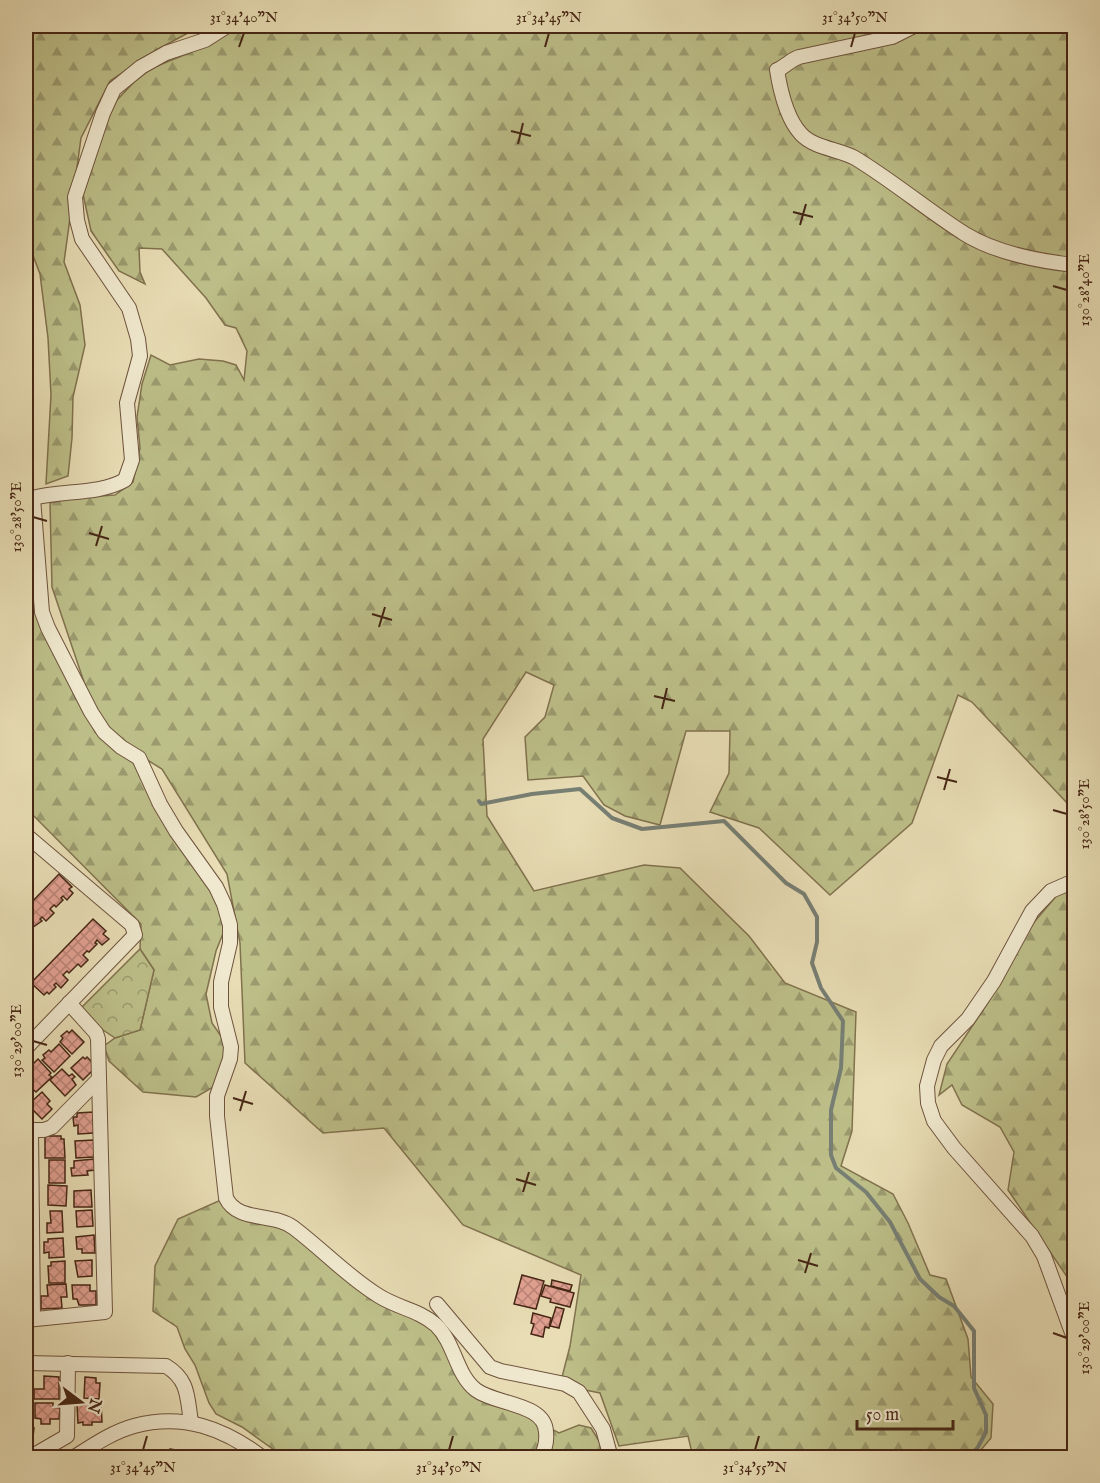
<svg xmlns="http://www.w3.org/2000/svg" width="1100" height="1483" viewBox="0 0 1100 1483" font-family="'IM FELL English',serif">
	<style>
		.forest { fill: url(#forest-firs); stroke: #81724e; stroke-width: 1.5 }
		.park { fill: url(#park-crowns); stroke: #81724e; stroke-width: 1.5 }
		.lines { fill: none; stroke-linecap: round; stroke-linejoin: round }
		.stream { stroke: #777f74; stroke-width: 4 }
		.building { fill: url(#building-cross-hatch); stroke: #452514; stroke-width: 1.5 }
		.minor-casing { stroke: #6e533c; stroke-width: 16 }
		.minor { stroke: #f0e9cf; stroke-width: 14 }
		.ticks { fill: none; stroke: #452514; stroke-width: 2 }
		.neatline { fill: none; stroke: #452514; stroke-width: 2 }
		.ticks-label { font-size: 15px; text-anchor: middle; fill: #452514 }
	</style>
	<defs>
		<pattern id="forest-firs" width="22" height="20" patternUnits="userSpaceOnUse" patternTransform="scale(1.5)"><rect width="22" height="20" fill="#bdbf89"/><path d="M5 1l3.5 6h-7zM16 11l3.5 6h-7z" fill="#9b9b6f"/></pattern>
		<pattern id="park-crowns" width="20" height="18" patternUnits="userSpaceOnUse" patternTransform="scale(1.5)"><rect width="20" height="18" fill="#bdbf89"/><path d="M2 6a3 3 0 1 1 6 0M12 15a3 3 0 1 1 6 0" fill="none" stroke="#9b9b6f"/></pattern>
		<pattern id="building-cross-hatch" width="8" height="8" patternUnits="userSpaceOnUse" patternTransform="scale(1.5)"><rect width="8" height="8" fill="#e2a192"/><path d="M0 0l8 8M0 8l8-8" fill="none" stroke="#b98376"/></pattern>
	</defs>
	<rect width="100%" height="100%" fill="#e8ddb5"/>
	<filter id="stains"><feTurbulence type="fractalNoise" baseFrequency=".00333" numOctaves="4"/><feColorMatrix values="0 0 0 0 .2 0 0 0 0 .09 0 0 0 0 .02 0 0 0 .5 -.17"/></filter>
	<radialGradient id="worn" r=".72"><stop offset=".6" stop-color="#630" stop-opacity="0"/><stop offset="1" stop-color="#630" stop-opacity=".3"/></radialGradient>
	<g class="forest">
		<path d="M26,26H201L160,48L110,81L81,138L64,262L80,305L85,345L73,397L72,438L68,476L46,484L51,395L48,338L40,274L26,237Z"/>
		<path d="M236,26H1074V804H1068L972,702L958,695L912,823L830,895L759,828L710,812L729,773L730,731H686L660,825L625,816L604,805L583,776L528,780L525,737L545,717L554,685L526,672L483,739L487,816L534,891L644,865L680,868L749,936L785,983L856,1012L852,1131L841,1166L893,1194L908,1223L930,1275L946,1279L968,1339L971,1377L993,1404L991,1438L975,1457H693L688,1436L619,1446L600,1393L560,1385L570,1346L581,1275L463,1225L384,1128L323,1133L245,1063L240,943L227,874L162,769L113,739L91,703L52,587L50,503L72,498L115,495L133,482L140,448L137,417L142,384L151,355L170,365L199,359L223,361L236,365L244,380L247,351L236,328L225,325L206,298L162,249L139,248L140,272L145,284L119,271L91,231L83,194L106,123L117,100L134,82L152,68L211,44Z"/>
		<path d="M26,308L30,493L26,496Z"/>
		<path d="M26,589L37,595L39,618L95,732L135,761L221,908L224,931L216,951L206,994L212,1023L225,1042V1061L215,1086L196,1097L143,1092L109,1061L104,1046L115,1038L140,1030L154,970L140,949L141,924L26,808Z"/>
		<path d="M1074,889V1287L1008,1190L1014,1152L1000,1127L962,1105L952,1085L939,1095L947,1064L987,1004L1025,933L1057,895Z"/>
		<path d="M223,1199L292,1223L371,1289L426,1313L464,1376L525,1415L559,1433L579,1425L591,1428L604,1449L605,1457H284L242,1427L216,1414L209,1403L195,1365L185,1349L177,1327L153,1311L155,1266L178,1219Z"/>
	</g>
	<path class="park" d="M140,949L154,970L140,1030L115,1038L103,1030L81,1008Z"/>
	<g class="lines">
		<path class="stream" d="M479,801L481,804L532,794L580,789L612,818L642,829L724,821L786,883L804,894L817,917V942L812,963L821,988L843,1021L841,1068L831,1110V1155L836,1168L866,1192L890,1222L920,1279L939,1297L954,1306L974,1331V1388L986,1415V1432L978,1447L969,1458"/>
	</g>
	<g class="building">
		<path d="M59,874L72,887L69,889L73,893L67,900L63,896L61,898L63,900L56,907L54,905L50,909L54,913L46,921L42,917L40,919L42,921L29,930L33,934L26,941V908Z"/>
		<path d="M93,919L106,931L103,934L109,939L102,945L97,940L95,943L97,944L89,952L87,951L83,955L88,960L81,967L78,964L69,973L67,971L63,975L68,980L61,988L56,983L54,985L56,987L49,994L47,992L44,995L31,983Z"/>
		<path d="M72,1030L84,1042L72,1054L60,1042L63,1038L61,1036L67,1031L69,1033Z"/>
		<path d="M59,1044L70,1056L54,1072L42,1060L45,1058L43,1055L49,1050L51,1052Z"/>
		<path d="M83,1057L85,1059L87,1057L93,1063V1070L83,1080L71,1068Z"/>
		<path d="M38,1059L51,1073L49,1075L52,1077L36,1092L29,1086L31,1084L26,1076L30,1071L28,1069Z"/>
		<path d="M62,1069L69,1076L72,1074L75,1077L72,1079L76,1085L65,1096L50,1080Z"/>
		<path d="M42,1092L50,1101L47,1104L52,1109L42,1119L28,1105Z"/>
		<path d="M93,1112L94,1133L78,1134V1125L74,1126L73,1117H77V1113Z"/>
		<path d="M45,1136H61V1139H64L65,1158H45Z"/>
		<path d="M94,1140V1157L76,1158L75,1141Z"/>
		<path d="M94,1159L95,1170L87,1171L88,1175L72,1176L71,1168H74V1161Z"/>
		<rect x="49" y="1160" width="16" height="23"/>
		<path d="M48,1185L67,1186L66,1206L48,1205Z"/>
		<path d="M91,1190L92,1207H74V1191Z"/>
		<path d="M92,1210L93,1226L77,1227L76,1211Z"/>
		<path d="M50,1211H62L63,1232L47,1233V1223H51Z"/>
		<path d="M94,1235L95,1253H82V1249H77L76,1237Z"/>
		<path d="M63,1238L64,1257L49,1258V1252L44,1253V1242H48V1239Z"/>
		<path d="M92,1260V1276L78,1277L75,1261Z"/>
		<path d="M65,1261V1283H49L48,1266H51V1262Z"/>
		<path d="M522,1275L544,1281L536,1309L514,1304Z"/>
		<path d="M552,1280L572,1285L570,1291L551,1286Z"/>
		<path d="M66,1284L67,1297H61L62,1308L41,1309V1296H48L47,1285Z"/>
		<path d="M72,1285H90V1291H96V1305H79L77,1299H73Z"/>
		<path d="M545,1285L574,1293L570,1307L550,1302L551,1299L541,1296Z"/>
		<path d="M556,1307L564,1309L559,1328L550,1326Z"/>
		<path d="M533,1313L551,1318L549,1328L545,1327L543,1337L531,1334L534,1324L531,1323Z"/>
		<path d="M44,1376L59,1377V1399H34V1389H44Z"/>
		<path d="M85,1377L96,1378V1383H100L99,1399L84,1398Z"/>
		<path d="M26,1378H28V1384H32V1400H26Z"/>
		<rect x="26" y="1403" width="5" height="20"/>
		<path d="M35,1403H53V1407L60,1408L59,1419H50V1424H41V1419L35,1418Z"/>
		<path d="M101,1403L102,1422H92V1425H83V1422L78,1423L77,1405Z"/>
		<path d="M26,1427L34,1428L32,1446L26,1445Z"/>
		<path d="M170,1449L189,1452L188,1458H169Z"/>
	</g>
	<g class="lines">
		<defs>
			<g id="minor">
				<path d="M227,26L205,40L166,53L141,67L114,89L103,113L75,197L77,220L82,239L129,308L138,339L140,356L127,403L132,460L125,480C98,495 63,490 33,498L42,612L48,628L91,712L104,732L121,747L139,758L160,804L176,831L216,887L224,904L230,925V943L221,982V1007L231,1047L230,1059L217,1096V1116L226,1198C238,1223 274,1212 294,1228C323,1250 348,1277 379,1296C398,1308 419,1310 436,1325C455,1343 456,1375 476,1390C496,1405 545,1403 546,1432C547,1441 545,1450 540,1458"/>
				<path d="M914,26L892,37L799,57C790,60 785,67 777,70C780,89 787,119 801,134C814,148 838,149 855,158C893,181 927,210 965,234C996,253 1038,261 1074,265"/>
				<path d="M26,835L132,925L135,935L26,1048"/>
				<path d="M1074,881L1051,891L1032,911L994,981L968,1019L941,1046L934,1060L927,1086L928,1103L934,1121L954,1148L1032,1236L1044,1256L1074,1338"/>
				<path d="M26,1130H44L52,1127L99,1079"/>
				<path d="M31,1130L33,1319"/>
				<path d="M437,1304L490,1367L501,1371L565,1384L579,1392L603,1429L611,1458"/>
				<path d="M26,1320L105,1312L98,1039L96,1033L69,1003"/>
				<path d="M26,1363L166,1366C189,1380 187,1397 191,1422"/>
				<path d="M29,1458L67,1436L68,1363"/>
				<path d="M73,1458C92,1446 112,1432 134,1426C183,1413 224,1428 263,1458"/>
			</g>
		</defs>
		<use href="#minor" class="minor-casing"/>
		<use href="#minor" class="minor"/>
	</g>
	<path class="ticks" d="M239,47L244,33M545,47L549,33M851,47L855,33M511,131L531,136M518,144L523,123M793,212L813,217M800,225L806,204M1053,286L1067,290M33,517L47,521M89,533L109,539M96,546L102,526M372,614L392,620M379,627L385,607M654,696L675,701M662,709L667,688M937,777L957,782M944,790L950,769M1053,810L1067,814M33,1041L47,1045M233,1098L253,1104M240,1111L246,1091M516,1179L536,1185M523,1192L529,1172M798,1260L818,1266M805,1273L811,1253M1053,1333L1067,1338M143,1450L147,1436M449,1450L453,1436M755,1450L759,1436"/>
	<rect width="1100" height="1483" fill="none" stroke="#e8ddb5" stroke-width="66"/>
	<g transform="translate(81 1402) rotate(106)" stroke="#f0e9cf" stroke-width="4.5" paint-order="stroke">
	<path d="M0-4.5L10 22L0 15L-10 22Z" fill="#452514"/>
	<text y="-9" font-size="16" font-weight="bold" text-anchor="middle" fill="#452514">N</text>
	</g>
	<path d="M857 1420v9h96v-9" fill="none" stroke="#452514" stroke-width="3"/>
	<text x="866" y="1420" font-size="18" fill="#452514" stroke="#f0e9cf" stroke-width="4.5" paint-order="stroke">50 m</text>
	<rect x="33" y="33" width="1034" height="1417" class="neatline"/>
	<g class="ticks-label">
		<text x="244" y="22">31°34'40"N</text>
		<text x="549" y="22">31°34'45"N</text>
		<text x="855" y="22">31°34'50"N</text>
		<text transform="translate(1084 290) rotate(-90)" y="5">130°28'40"E</text>
		<text transform="translate(16 517) rotate(-90)" y="5">130°28'50"E</text>
		<text transform="translate(1084 814) rotate(-90)" y="5">130°28'50"E</text>
		<text transform="translate(16 1041) rotate(-90)" y="5">130°29'00"E</text>
		<text transform="translate(1084 1338) rotate(-90)" y="5">130°29'00"E</text>
		<text x="143" y="1472">31°34'45"N</text>
		<text x="449" y="1472">31°34'50"N</text>
		<text x="755" y="1472">31°34'55"N</text>
	</g>
	<rect width="100%" height="100%" filter="url(#stains)"/>
	<rect width="100%" height="100%" fill="url(#worn)"/>
</svg>
